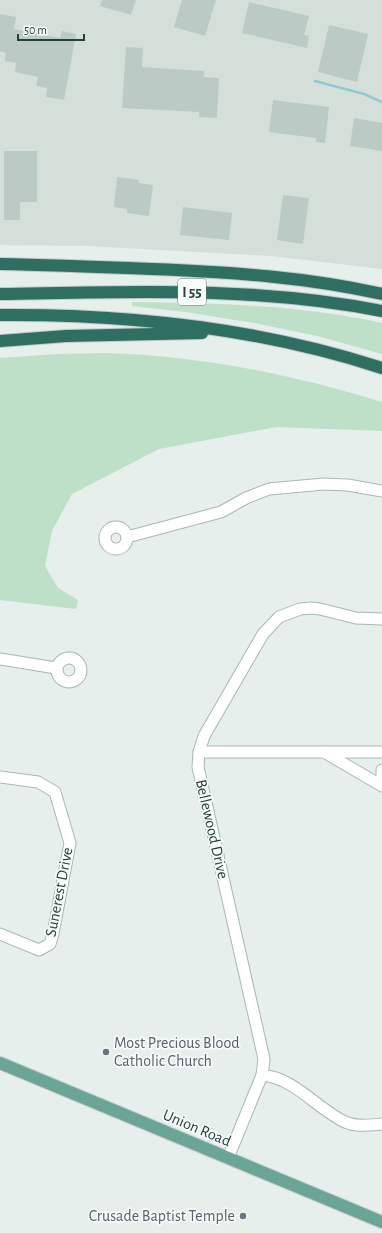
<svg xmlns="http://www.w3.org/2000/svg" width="382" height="1233" viewBox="0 0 382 1233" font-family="'Alegreya Sans',sans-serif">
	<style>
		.built { fill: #d4dfda }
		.green { fill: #bfe0c8 }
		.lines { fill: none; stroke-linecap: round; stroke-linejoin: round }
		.stream { stroke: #8ec9d4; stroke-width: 2.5 }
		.building { fill: #bbcac4 }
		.minor-casing { stroke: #a8b8b2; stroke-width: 13 }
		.major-casing { stroke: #c2cac8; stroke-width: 14 }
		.highway-casing { stroke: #c2cac8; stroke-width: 14 }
		.minor { stroke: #fff; stroke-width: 11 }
		.major { stroke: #6aa596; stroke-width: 12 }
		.highway { stroke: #2f6f62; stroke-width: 12 }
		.worship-dot { fill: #6b7280; stroke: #f7fbf9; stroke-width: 1.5 }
		.labels { text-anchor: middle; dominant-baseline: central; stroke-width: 3.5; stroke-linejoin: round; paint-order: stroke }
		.shield { fill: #f7fbf9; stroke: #637a73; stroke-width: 1 }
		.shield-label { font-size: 15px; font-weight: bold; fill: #24423a }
		.street-label { font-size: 16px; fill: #24423a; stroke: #f7fbf9 }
		.worship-label { font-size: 16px; fill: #5b616d; stroke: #f7fbf9; text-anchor: start }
	</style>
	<rect width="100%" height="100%" fill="#e6efeb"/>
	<path class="built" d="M0,0H382V269L271,256L87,246L0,245Z"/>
	<g class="green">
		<path d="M132,302C216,303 300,305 382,323V354L317,336L254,323L185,312L132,306Z"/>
		<path d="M106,353C200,356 293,374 382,402V431L276,427L159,449L72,494L52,531L45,566L58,588L78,600L76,609L0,600V358L57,354Z"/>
	</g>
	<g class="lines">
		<path class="stream" d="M315,81L364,94L382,102"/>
	</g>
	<g class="building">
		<path d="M102,0H136L131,15L100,6Z"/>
		<path d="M182,0H216L205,36L174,27Z"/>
		<path d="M249,2L309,16L304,35L309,36L307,48L242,33Z"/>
		<path d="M0,14L16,17L14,29L60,38L62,31L76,34L64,100L46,97L47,88L36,86L38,77L15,72L16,63L5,61L6,53L0,51Z"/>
		<path d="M329,25L368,34L357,82L318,72Z"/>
		<path d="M126,47L143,48L142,67L204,71V77L219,78L217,118L199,117V112L122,108Z"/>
		<path d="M273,100L329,107L325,143L316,142V138L269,132Z"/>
		<path d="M354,118L382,123V151L350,146Z"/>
		<path d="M4,151H37V202H20V220H4Z"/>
		<path d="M117,177L139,180V183L153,185L149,216L127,213V209L114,207Z"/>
		<path d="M283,195L309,198L303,244L277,240Z"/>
		<path d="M183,207L232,213L229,240L180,235Z"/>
	</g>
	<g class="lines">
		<defs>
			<g id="minor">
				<circle cx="116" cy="538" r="11"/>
				<path d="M127,537L221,512L246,498L269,489L324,484L348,485L382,491"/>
				<circle cx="69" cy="670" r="12"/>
				<path d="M0,659L56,668"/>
				<path d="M199,752H324L382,786"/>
				<path d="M325,752H382"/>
				<path d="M382,770V781"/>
				<path d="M0,777L38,782L55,792L70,843L53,934L50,944L39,950L0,934"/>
				<path d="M262,1075C295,1078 317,1109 345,1122C356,1127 370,1125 382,1124"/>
				<path d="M228,1158L262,1075L264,1059L198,767L199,752L204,736L263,634L279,617L300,609L311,608L320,609L356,618L382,619"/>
			</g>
			<path id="major" d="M0,1063L382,1222"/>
			<g id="highway">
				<path d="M0,264C51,265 102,267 152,269C230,272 306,277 382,294"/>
				<path d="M0,294C129,292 255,286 382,311"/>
				<path d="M0,315C129,314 259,328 382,368"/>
				<path d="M0,341L66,336L202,333"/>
			</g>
		</defs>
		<use href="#minor" class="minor-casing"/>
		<use href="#major" class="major-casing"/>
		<use href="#highway" class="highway-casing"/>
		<use href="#minor" class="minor"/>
		<use href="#major" class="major"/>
		<use href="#highway" class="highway"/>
	</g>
	<g class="worship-dot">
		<circle cx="106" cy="1052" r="4"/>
		<circle cx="243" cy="1216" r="4"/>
	</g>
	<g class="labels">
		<rect class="shield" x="178" y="279" width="28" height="26" rx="3"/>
		<g class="shield-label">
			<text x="192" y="292">I 55</text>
		</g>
		<g class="street-label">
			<text transform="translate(212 829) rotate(77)">Bellewood Drive</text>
			<text transform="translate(59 892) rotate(-79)">Sunerest Drive</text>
			<text transform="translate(197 1128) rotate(23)">Union Road</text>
		</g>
		<g class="worship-label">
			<text x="114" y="1043">Most Precious Blood<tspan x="114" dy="18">Catholic Church</tspan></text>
			<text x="235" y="1216" text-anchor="end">Crusade Baptist Temple</text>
		</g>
	</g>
	<path d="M18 34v6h66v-6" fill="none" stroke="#24423a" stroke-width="2"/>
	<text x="24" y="34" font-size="12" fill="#24423a" stroke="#f7fbf9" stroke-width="3" paint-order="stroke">50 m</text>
</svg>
